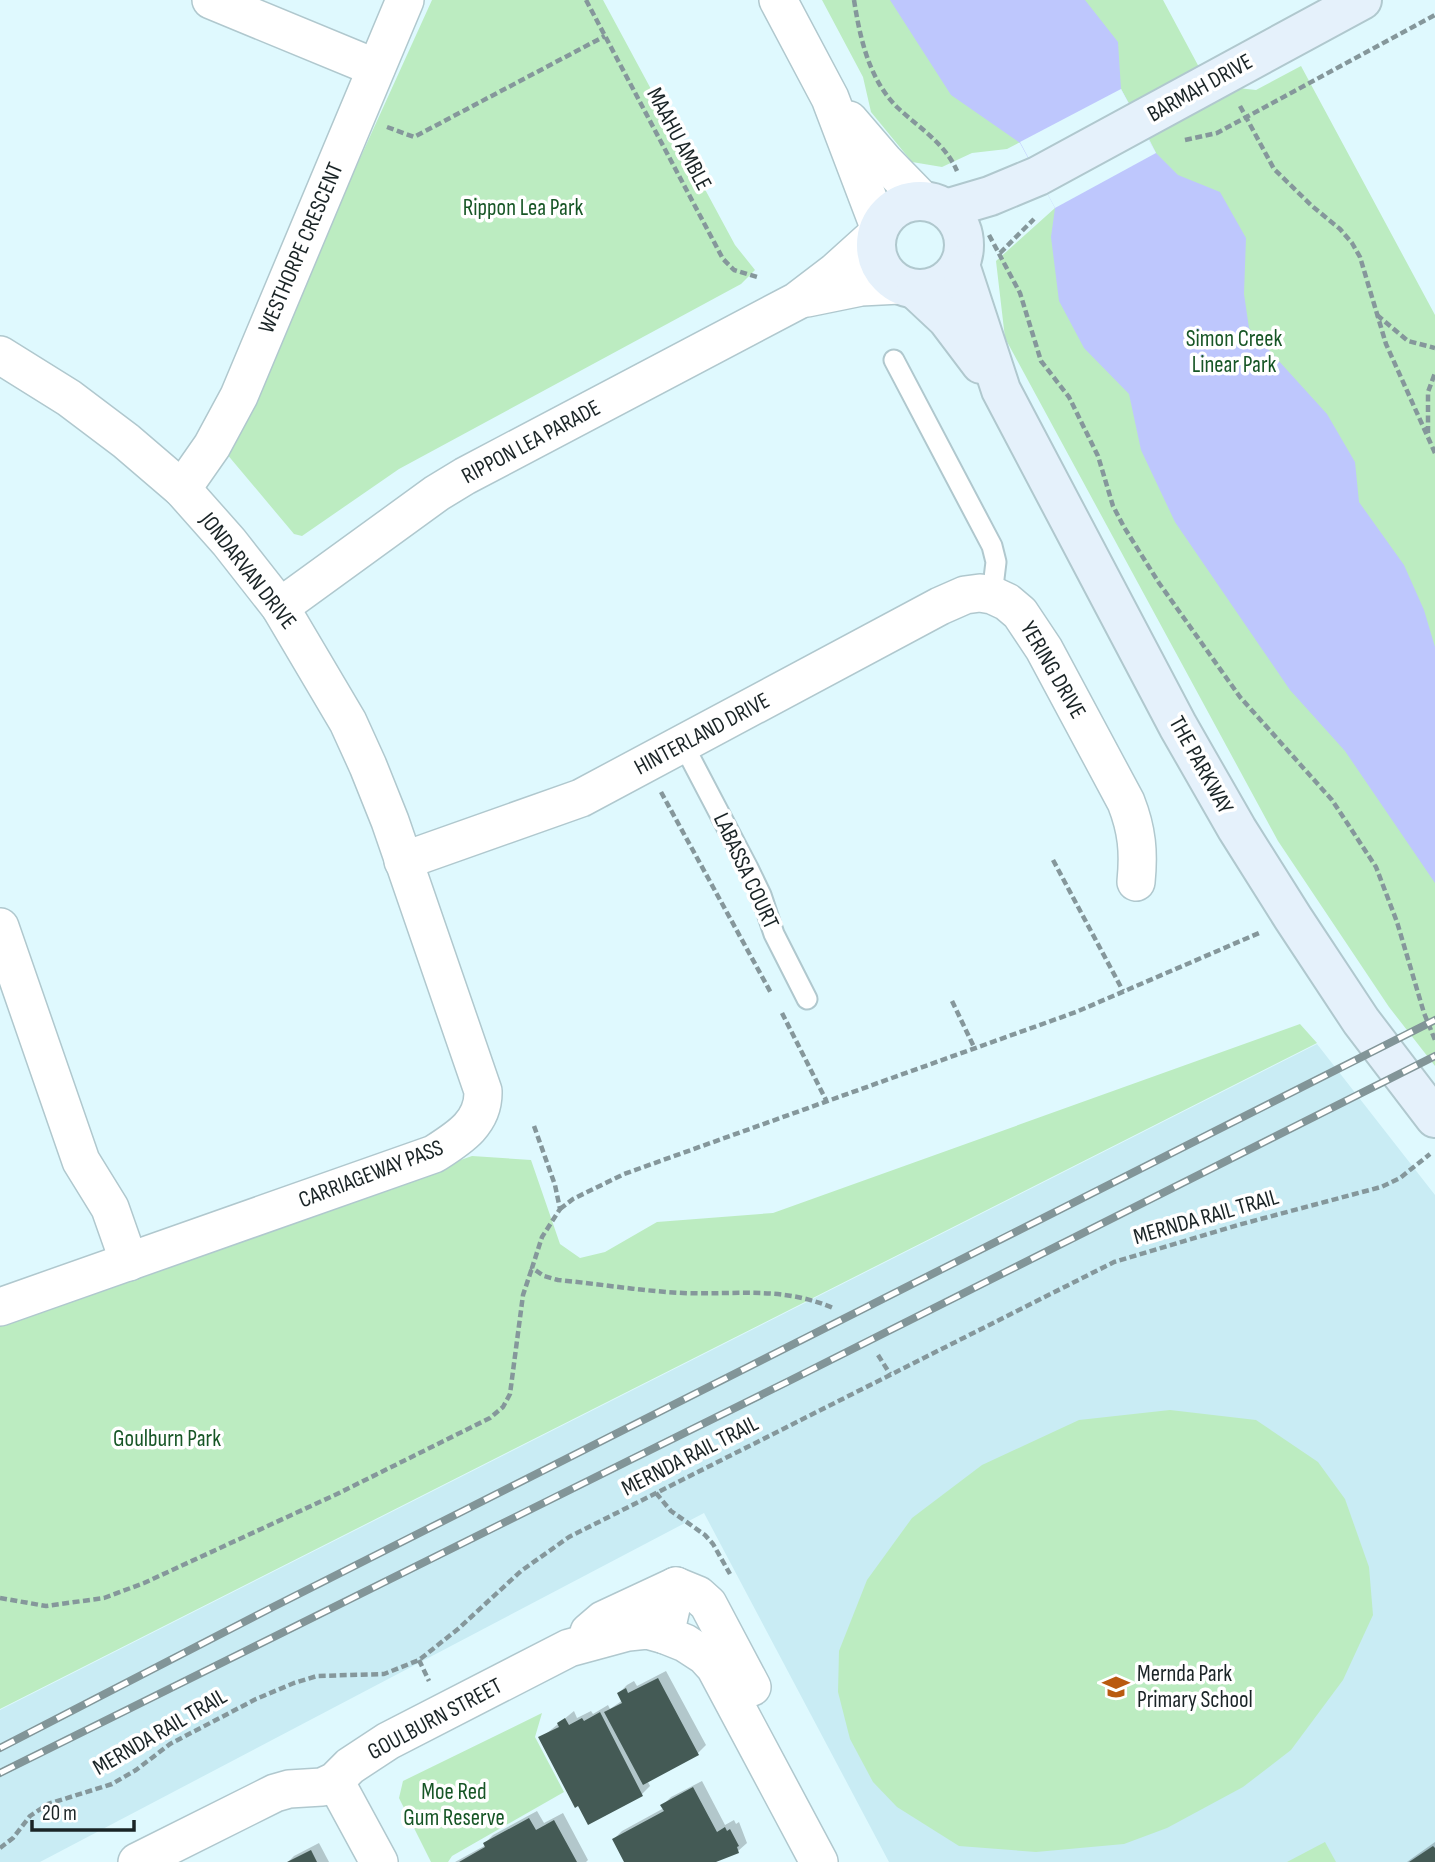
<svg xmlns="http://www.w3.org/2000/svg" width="1435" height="1862" viewBox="0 0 1435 1862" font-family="'Sofia Sans Condensed',sans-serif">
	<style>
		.built { fill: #c9ecf4 }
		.green { fill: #bcecc1 }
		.water { fill: #bec7fd }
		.pier { fill: #dff9fe }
		.shadow { fill: #0003 }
		.building { fill: #445a55 }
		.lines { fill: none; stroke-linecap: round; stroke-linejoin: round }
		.lane-casing { stroke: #b0c8ce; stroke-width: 23 }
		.street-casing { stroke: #b0c8ce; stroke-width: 40 }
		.secondary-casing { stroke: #b0c8ce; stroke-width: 42 }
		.path { stroke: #85979b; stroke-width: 4.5; stroke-dasharray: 7 3.5; stroke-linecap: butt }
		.lane { stroke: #fff; stroke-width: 19 }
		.street { stroke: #fff; stroke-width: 37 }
		.secondary { stroke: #e5f1fb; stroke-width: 38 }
		.rail-casing { stroke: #829598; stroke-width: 8 }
		.rail { stroke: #fff; stroke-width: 5; stroke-dasharray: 16; stroke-linecap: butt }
		.labels { text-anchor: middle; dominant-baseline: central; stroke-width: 7; stroke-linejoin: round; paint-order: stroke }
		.street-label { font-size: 23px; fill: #1a2426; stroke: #fff }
		.park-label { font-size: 23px; fill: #175626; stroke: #fff }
		.poi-label { font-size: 23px; fill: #1a2426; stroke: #fff; text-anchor: start }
	</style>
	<rect width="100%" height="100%" fill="#dff9fe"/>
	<path class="built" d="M1317,1044L1435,1195V1862H889L704,1513L40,1862H0V1710Z"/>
	<g class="green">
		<path d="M432,0H603L735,245L755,270L741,284L399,469L302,536L294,534L226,453Z"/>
		<path d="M822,0H1163L1200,69L1130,106L1121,89L1007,149L972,153L942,167L912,162L871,112L863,77Z"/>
		<path d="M1301,66L1435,315V1066L1389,1007L1278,841L1005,338L996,261L1055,208L1156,153L1148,137L1238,88L1256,90Z"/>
		<path d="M1300,1024L1317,1043L0,1709V1322L472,1156L531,1160L560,1244L580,1258L605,1252L657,1222L773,1213Z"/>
		<path d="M1170,1410L1256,1420L1318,1462L1345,1499L1369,1567L1373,1615L1343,1680L1291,1750L1243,1787L1167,1828L1124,1844L1036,1852L959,1846L897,1807L873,1782L850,1739L838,1692L839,1651L867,1580L912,1518L982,1465L1079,1420Z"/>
		<path d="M542,1713L535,1737L564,1792L452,1856L448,1862H431L399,1798L403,1781Z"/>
		<path d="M1325,1842L1336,1862H1287Z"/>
	</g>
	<path class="water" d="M890,0H1085L1118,42L1121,89L1156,153L1178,175L1220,192L1246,238L1244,294L1249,328L1327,414L1355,462L1359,502L1404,565L1424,610L1435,647V883L1345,751L1290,690L1175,522L1141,450L1129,394L1084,348L1059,301L1051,237L1055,208L1020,143L951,95Z"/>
	<path class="pier" d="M1121,89L1156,153L1055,208L1020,142Z"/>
	<g class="shadow">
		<path d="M666,1671L706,1745L698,1753L647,1780L650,1786L642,1794L589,1822L541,1738L574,1711L577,1718L591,1711L593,1714L608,1705L610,1709L623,1700L619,1693L627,1685L634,1681L637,1686Z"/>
		<path d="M702,1781L725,1825L734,1820L736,1824L739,1822L747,1843L738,1851L712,1862H626L614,1839L622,1831L664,1808L663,1805L671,1797Z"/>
		<path d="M537,1811L544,1823L563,1813L588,1860L586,1862H455L486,1845L485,1843L493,1835Z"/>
		<path d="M1435,1842V1862H1407L1411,1859Z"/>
		<path d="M319,1843L329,1862H288L294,1856Z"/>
	</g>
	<g class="building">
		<path d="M658,1678L699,1755L643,1785L604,1712L622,1703L617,1693L626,1688L628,1693Z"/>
		<path d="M600,1712L643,1796L588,1825L578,1806L575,1808L538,1737L559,1727L557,1723L565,1718L569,1725L582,1718L584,1721Z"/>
		<path d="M693,1787L717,1832L725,1827L727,1831L730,1829L739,1846L737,1847L739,1853L716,1862H624L612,1839L664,1811L660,1805Z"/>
		<path d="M529,1818L536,1830L554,1820L577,1862H459L485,1847L483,1843Z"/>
		<path d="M1433,1846L1435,1848V1862H1409Z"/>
		<path d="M311,1850L317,1862H287Z"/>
	</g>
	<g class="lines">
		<defs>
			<g id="lane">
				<path d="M894,360L992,546L996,562L992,595"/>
				<path d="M683,744L748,868L761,895L774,934L807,999"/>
			</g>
			<g id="street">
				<path d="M211,0L376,68"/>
				<path d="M778,0L830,98L879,227"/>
				<path d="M849,120L885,162L923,201"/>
				<path d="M807,298L861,287L900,285"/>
				<path d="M0,355L69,398L126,441L182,489L229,542L280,607L348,722L368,766L390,821L483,1091C484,1123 459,1138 434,1154L0,1307"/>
				<path d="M182,489L212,446L239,396L405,0"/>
				<path d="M280,607L437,493L465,476L797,301L835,272L876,235"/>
				<path d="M403,861L581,798L940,606L965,595L980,593L992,595L1007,602L1020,613L1044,649L1126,802C1137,830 1139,852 1136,882"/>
				<path d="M0,927L81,1161L110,1208L129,1262"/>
				<path d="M589,1632L603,1620L676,1586"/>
				<path d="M665,1635L676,1586L698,1595L708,1604L752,1687"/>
				<path d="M335,1781L379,1862"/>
				<path d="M137,1862L275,1793L289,1789L322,1787L335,1781L350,1766L388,1741L569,1648L628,1632L647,1630L665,1635L685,1643L705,1656L715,1667L819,1862"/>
			</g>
			<g id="secondary">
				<circle cx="920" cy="245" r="44"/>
				<path d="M946,209L990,196L1038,176L1362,0"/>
				<path d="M960,265L1001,390L1178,726L1237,829L1293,918L1361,1021L1435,1118"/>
				<path d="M916,290L947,319L981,364"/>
			</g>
		</defs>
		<use href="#lane" class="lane-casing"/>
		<use href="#street" class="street-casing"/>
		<use href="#secondary" class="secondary-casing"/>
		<g class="path">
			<path d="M586,0L723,259L734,270L757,277"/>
			<path d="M854,0C860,38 869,80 898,108C919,128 945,143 957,171"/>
			<path d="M1240,106L1274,169L1312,206L1340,229L1352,243L1360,257L1386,344L1435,453"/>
			<path d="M387,127L414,137L605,36"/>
			<path d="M1185,140L1217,133L1435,15"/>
			<path d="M989,235L1020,293L1041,361L1069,397L1098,456L1113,506L1124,527L1159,583L1240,697L1332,800L1376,867L1397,922L1424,1013L1435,1040"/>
			<path d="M1000,253L1034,219"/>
			<path d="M1377,315L1408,341L1435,348"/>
			<path d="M1428,433V392L1435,373"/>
			<path d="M661,792L771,993"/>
			<path d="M1053,860L1123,991"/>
			<path d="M952,1001L974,1047"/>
			<path d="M782,1013L826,1100"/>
			<path d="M534,1126L555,1185L560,1209L542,1237L532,1268L544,1276L558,1280C600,1284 641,1291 683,1293C736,1295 782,1286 833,1308"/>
			<path d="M560,1209L573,1199L624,1174L1076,1012L1259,933"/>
			<path d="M878,1355L890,1374"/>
			<path d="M656,1493L671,1511L705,1535L713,1544L730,1574"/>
			<path d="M0,1598L46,1606L104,1598L144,1583L337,1494L490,1418L503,1407L510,1394L523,1295L532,1268"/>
			<path d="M419,1660L429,1681"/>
			<path d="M0,1848L13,1838L30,1816L48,1804L112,1784L136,1770L170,1744L256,1699L294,1683L317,1676L384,1674L419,1660L458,1629L521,1571L569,1537L1114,1262L1238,1225L1381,1187L1400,1178L1430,1154"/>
		</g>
		<use href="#lane" class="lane"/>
		<use href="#street" class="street"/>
		<use href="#secondary" class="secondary"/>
		<defs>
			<g id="rail">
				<path d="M0,1748L273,1607L1435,1020"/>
				<path d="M0,1773L791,1380L1435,1056"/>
			</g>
		</defs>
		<use href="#rail" class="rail-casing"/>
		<use href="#rail" class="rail"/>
	</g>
	<defs>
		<symbol id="school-bare" viewBox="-9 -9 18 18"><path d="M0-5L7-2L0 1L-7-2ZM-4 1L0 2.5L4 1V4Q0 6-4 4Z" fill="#b95a10" stroke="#fff" stroke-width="2.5" paint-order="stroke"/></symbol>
	</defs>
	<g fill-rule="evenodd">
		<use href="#school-bare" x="1097" y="1668" width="38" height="38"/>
	</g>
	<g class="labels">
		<g class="street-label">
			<text transform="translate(1200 88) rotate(-29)">BARMAH DRIVE</text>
			<text transform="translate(679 139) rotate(62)">MAAHU AMBLE</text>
			<text transform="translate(301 248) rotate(-67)">WESTHORPE CRESCENT</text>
			<text transform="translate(531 442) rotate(-28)">RIPPON LEA PARADE</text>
			<text transform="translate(248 571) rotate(52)">JONDARVAN DRIVE</text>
			<text transform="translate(1053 670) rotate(60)">YERING DRIVE</text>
			<text transform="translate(702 734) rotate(-28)">HINTERLAND DRIVE</text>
			<text transform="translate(1201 765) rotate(61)">THE PARKWAY</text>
			<text transform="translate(746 871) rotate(65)">LABASSA COURT</text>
			<text transform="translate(371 1174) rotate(-21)">CARRIAGEWAY PASS</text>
			<text transform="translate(1206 1217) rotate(-16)">MERNDA RAIL TRAIL</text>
			<text transform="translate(690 1456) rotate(-27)">MERNDA RAIL TRAIL</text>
			<text transform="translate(435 1719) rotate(-28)">GOULBURN STREET</text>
			<text transform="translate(160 1732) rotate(-30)">MERNDA RAIL TRAIL</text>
		</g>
		<g class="park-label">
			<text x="523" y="208">Rippon Lea Park</text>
			<text x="1234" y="339">Simon Creek<tspan x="1234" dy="26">Linear Park</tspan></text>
			<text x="167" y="1439">Goulburn Park</text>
			<text x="454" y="1792">Moe Red<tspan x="454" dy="26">Gum Reserve</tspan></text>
		</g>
		<g class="poi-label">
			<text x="1137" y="1674">Mernda Park<tspan x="1137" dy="26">Primary School</tspan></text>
		</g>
	</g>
	<path d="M32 1820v10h102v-10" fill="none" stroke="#1a2426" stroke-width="3.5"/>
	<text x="42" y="1820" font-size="21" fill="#1a2426" stroke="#ffffff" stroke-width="5" paint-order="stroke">20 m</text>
</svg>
